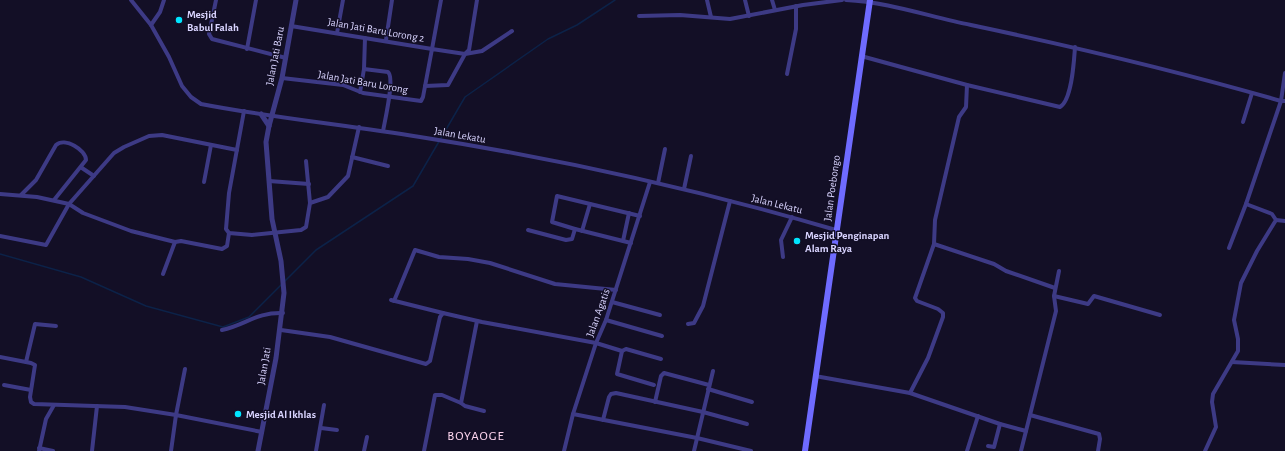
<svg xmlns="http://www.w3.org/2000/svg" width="1285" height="451" viewBox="0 0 1285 451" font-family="'Alegreya Sans',sans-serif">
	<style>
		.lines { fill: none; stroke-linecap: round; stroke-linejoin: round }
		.stream { stroke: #0c2248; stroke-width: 1.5 }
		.minor { stroke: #3d3a85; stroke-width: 4 }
		.tertiary { stroke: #3d3a85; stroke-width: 5 }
		.secondary { stroke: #6f6bff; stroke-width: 6 }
		.poi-dot { fill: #00e5ff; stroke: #130f26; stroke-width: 1.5 }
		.labels { text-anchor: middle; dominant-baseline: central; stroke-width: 3; stroke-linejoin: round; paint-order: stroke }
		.poi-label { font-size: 11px; font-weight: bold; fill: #d9d4ff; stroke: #130f26; text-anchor: start }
		.street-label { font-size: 11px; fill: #d9d4ff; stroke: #130f26 }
		.quarter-label { font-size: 13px; letter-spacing: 1px; fill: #ffd6f0; stroke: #130f26 }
	</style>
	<rect width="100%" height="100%" fill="#130f26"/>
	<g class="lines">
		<g class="stream">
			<path d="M0,254L81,277L146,306L223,327L249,317L282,284"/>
			<path d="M285,281L316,250L413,186L465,97L548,39L577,25L615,0"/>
		</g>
		<g class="minor">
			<path d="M131,0L151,25L169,57L182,86L191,97L201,104C273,118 347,125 420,137C560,159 700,190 836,230"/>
			<path d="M216,0L209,34L212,39L286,58"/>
			<path d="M707,0L711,17"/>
			<path d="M745,0L749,16"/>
			<path d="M772,0L775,10"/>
			<path d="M846,0C889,2 930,17 971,25C1075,47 1178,71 1281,101L1246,204L1229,248"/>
			<path d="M639,16L680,15L730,19L803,5L842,0"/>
			<path d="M151,25L160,12L164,0"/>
			<path d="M291,26L432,49L441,0"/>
			<path d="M337,33L343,0"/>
			<path d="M365,38L364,69L388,72C395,78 385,120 383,131"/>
			<path d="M386,40L392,0"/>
			<path d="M247,49L256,0"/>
			<path d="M861,56L967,85L1060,107C1072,100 1074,61 1075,47"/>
			<path d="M1285,73L1281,101H1285"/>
			<path d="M787,74L796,29V6"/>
			<path d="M282,78L343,85L363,93L421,101L423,97L432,49L465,54L469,50L477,0"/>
			<path d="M425,86L448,85L465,54L482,51L512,31"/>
			<path d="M360,92L364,69"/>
			<path d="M244,111L229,193L226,229L229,233L252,235L301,230L306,227L310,203L328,197L348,176L359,127"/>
			<path d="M1243,122L1252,93"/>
			<path d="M352,157L388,166"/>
			<path d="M306,161L310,203"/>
			<path d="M82,168L94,176"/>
			<path d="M269,181L309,184"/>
			<path d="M204,182L211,145"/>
			<path d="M658,183L665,149"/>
			<path d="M684,189L691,156"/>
			<path d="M0,194L37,197L69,204L83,213L131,231L175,242L181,241L222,249L227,246L229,233"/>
			<path d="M21,195L36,180L56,145C65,137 86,150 86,160L54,200"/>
			<path d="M1276,220L1285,221"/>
			<path d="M575,229L631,243"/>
			<path d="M528,230L566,240L572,239L575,229L552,222L557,196L640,216"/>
			<path d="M582,231L590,204"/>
			<path d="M0,236L46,245L69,204L114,153L124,147L149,136L162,135L237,150"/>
			<path d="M623,241L629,213"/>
			<path d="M934,244L994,264L1006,271L1055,288"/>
			<path d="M783,257L781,240L792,217"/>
			<path d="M163,274L175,242"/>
			<path d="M1054,296L1088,304L1094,296L1160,315"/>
			<path d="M391,300L443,313"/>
			<path d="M394,301L415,250L439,257L468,259L490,263L555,284L616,290"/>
			<path d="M612,302L660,315"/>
			<path d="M606,320L662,336"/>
			<path d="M477,321L461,403L465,406L484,411"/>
			<path d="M688,324L694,323L703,306L730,201"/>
			<path d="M222,330C246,325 256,312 283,313"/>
			<path d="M281,330L330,337L426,364L430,361L440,317L443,313L482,322L596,343L622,351L626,349L661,359"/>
			<path d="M622,351L617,374L654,385"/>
			<path d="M0,357L31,363L35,365L30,397L31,402L34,404L125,407L176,415L185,369"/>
			<path d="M26,362L35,324L56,326"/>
			<path d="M1232,362L1285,365"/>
			<path d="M815,376L910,393L1000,424L1026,431L1056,311L1054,296L1059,271"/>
			<path d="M4,385L31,390"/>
			<path d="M708,389L752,402"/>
			<path d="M910,393L928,358L943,317V313L938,309L917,301L915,298L934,244L935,220L959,117L966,107L967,85"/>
			<path d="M655,402L661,376L664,373L709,385"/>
			<path d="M573,414L697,438L751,451"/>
			<path d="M1030,415L1099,434L1100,439L1098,451"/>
			<path d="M603,420L609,397L611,394L616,393L703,412L747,424"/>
			<path d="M321,428L337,430"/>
			<path d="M988,446L994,447L1000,424"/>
			<path d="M39,448L53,451"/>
			<path d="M39,451L46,419L54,405"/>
			<path d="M92,451L97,406"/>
			<path d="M171,451L176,415L262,432"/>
			<path d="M316,451L324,405"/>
			<path d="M364,451L367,437"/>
			<path d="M424,451L435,395H442L461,403"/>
			<path d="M564,451L573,414L596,343L606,320L650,182"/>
			<path d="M694,451L713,371"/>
			<path d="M967,451L978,416"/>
			<path d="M1021,451L1026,431"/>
			<path d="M1205,451L1216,427L1212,402L1213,394L1238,351V339L1234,320L1241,283L1257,251L1276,220L1272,214L1246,204"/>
		</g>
		<g class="tertiary">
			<path d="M261,114L269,126"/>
			<path d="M258,451L276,358L284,293L281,261L272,219L266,142L269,126L282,78L296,0"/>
		</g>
		<path class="secondary" d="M805,451L870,0"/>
	</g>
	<g class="poi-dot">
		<circle cx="179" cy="20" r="4"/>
		<circle cx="797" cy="241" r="4"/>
		<circle cx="238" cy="414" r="4"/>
	</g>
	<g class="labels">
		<g class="poi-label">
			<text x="187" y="14">Mesjid<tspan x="187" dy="13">Babul Falah</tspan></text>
			<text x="805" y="235">Mesjid Penginapan<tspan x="805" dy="13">Alam Raya</tspan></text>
			<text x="246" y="414">Mesjid Al Ikhlas</text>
		</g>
		<g class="street-label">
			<text transform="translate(376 30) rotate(10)">Jalan Jati Baru Lorong 2</text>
			<text transform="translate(275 56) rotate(-79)">Jalan Jati Baru</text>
			<text transform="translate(363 82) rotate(10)">Jalan Jati Baru Lorong</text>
			<text transform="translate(460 135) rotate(10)">Jalan Lekatu</text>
			<text transform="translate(832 188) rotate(-82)">Jalan Poebongo</text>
			<text transform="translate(777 204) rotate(14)">Jalan Lekatu</text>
			<text transform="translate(598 313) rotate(-70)">Jalan Agatis</text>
			<text transform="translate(264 366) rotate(-80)">Jalan Jati</text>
		</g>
		<g class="quarter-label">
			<text x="476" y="436">BOYAOGE</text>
		</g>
	</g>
</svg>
